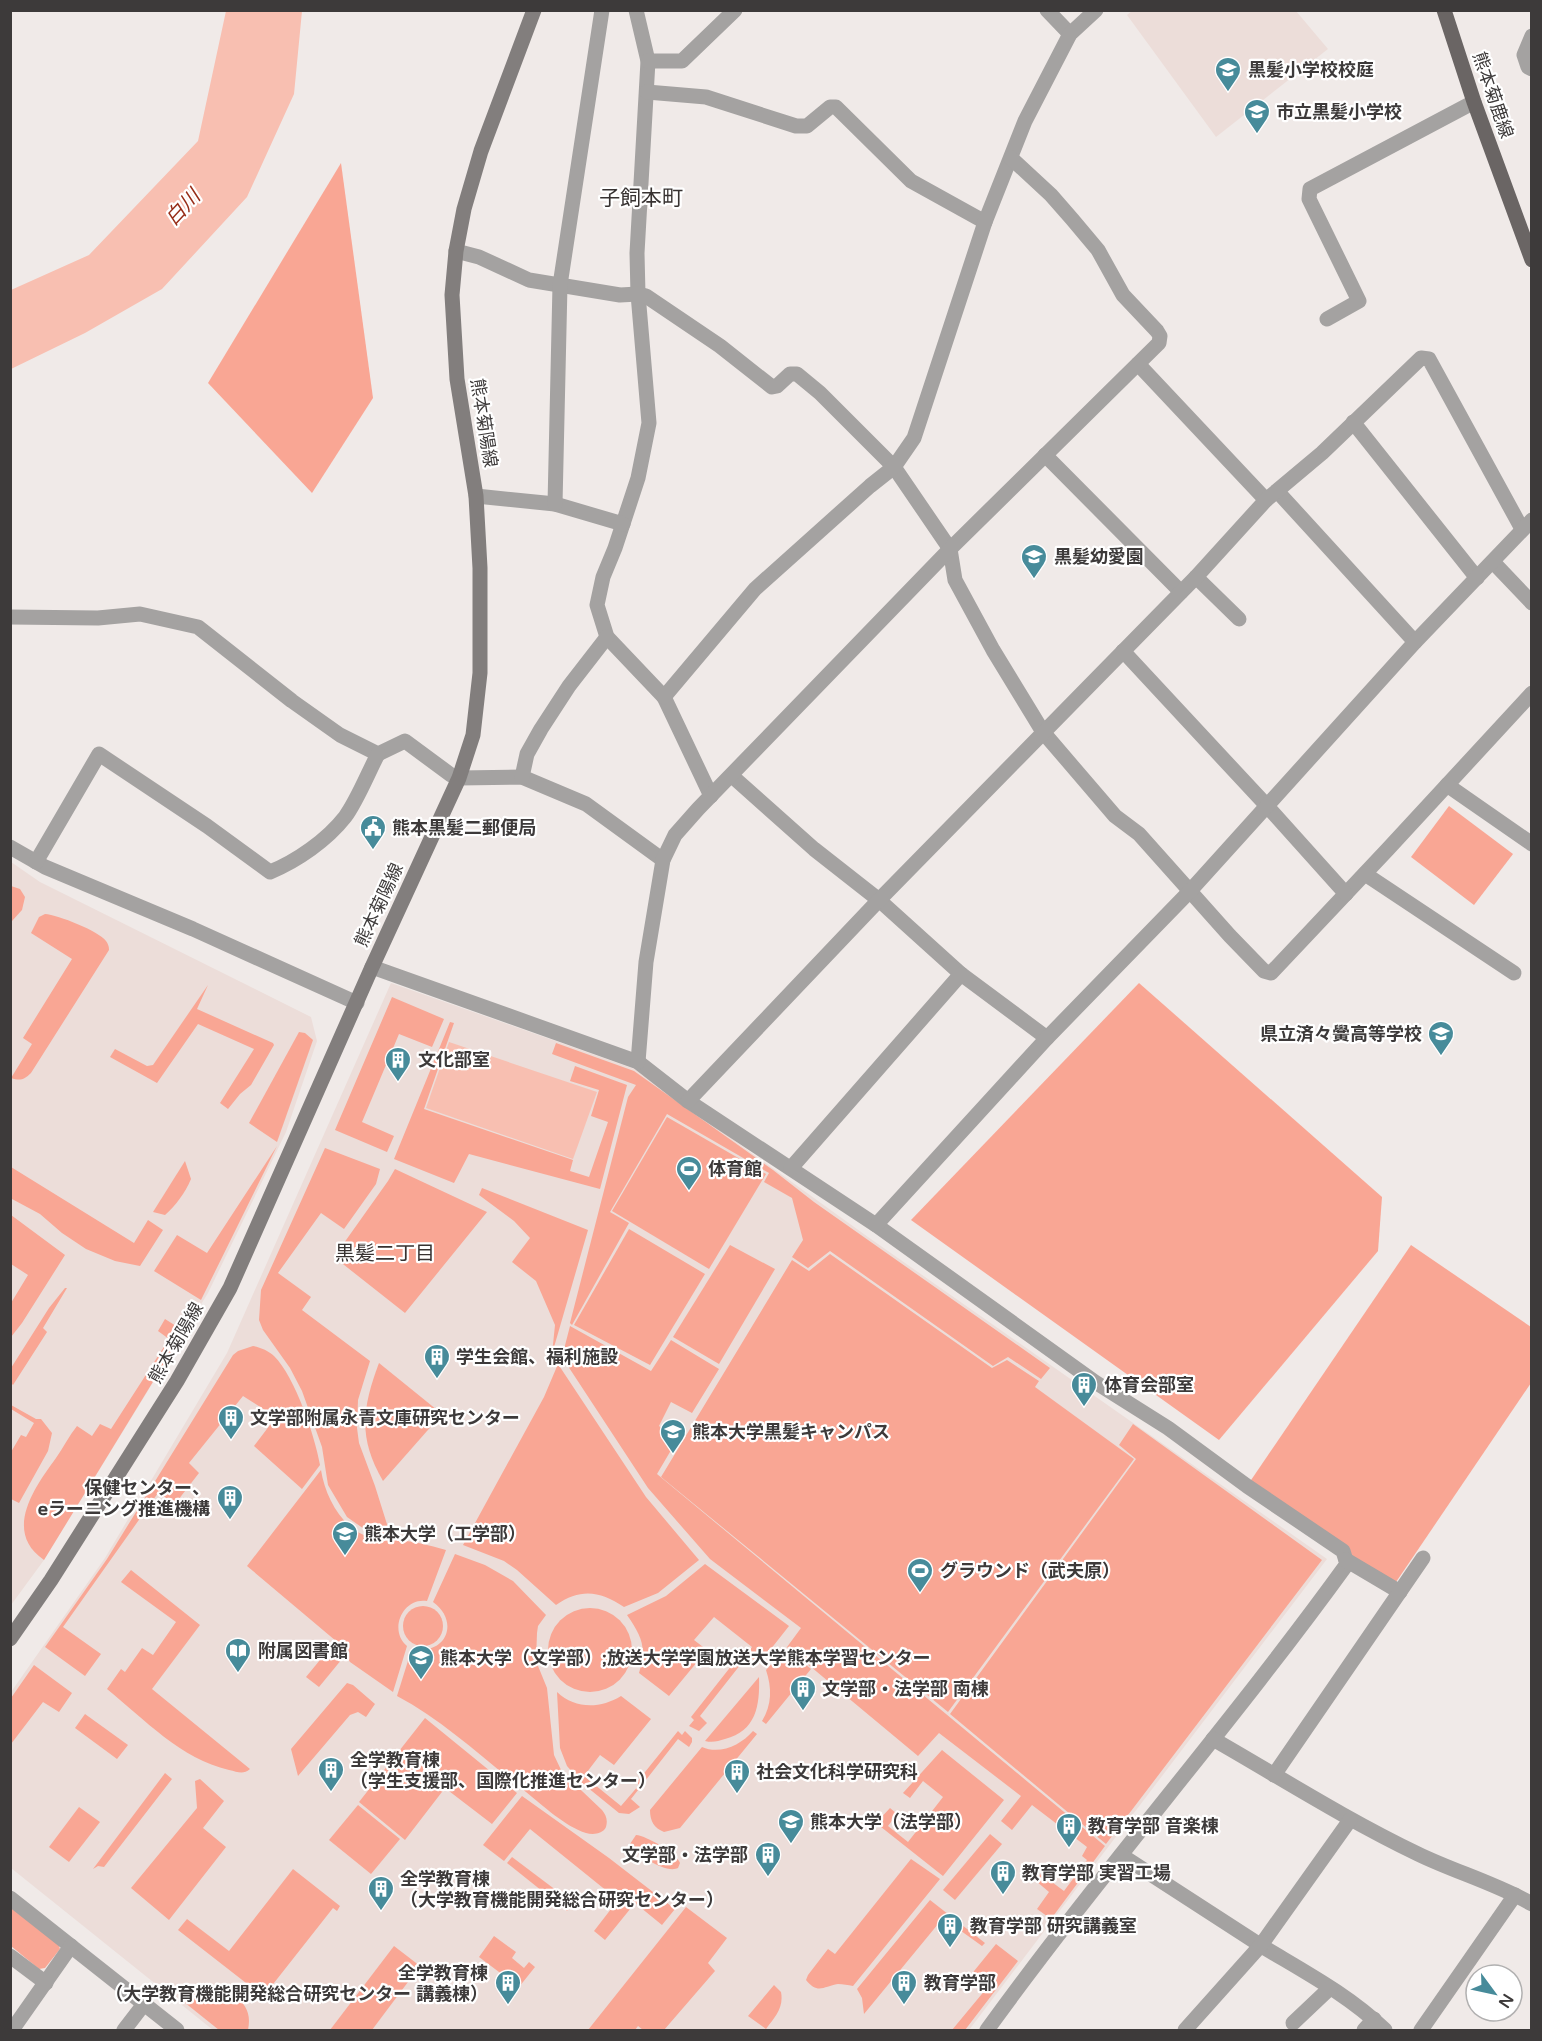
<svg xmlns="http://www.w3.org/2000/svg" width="1542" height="2041" viewBox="0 0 1542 2041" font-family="'Varela Round','Noto Sans JP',sans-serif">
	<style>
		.built { fill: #ecddd9 }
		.green { fill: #f9a694 }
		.water { fill: #f8bfb1 }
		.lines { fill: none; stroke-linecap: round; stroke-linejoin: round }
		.minor { stroke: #a4a2a1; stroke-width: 15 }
		.secondary { stroke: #827e7d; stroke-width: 15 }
		.primary { stroke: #6a6564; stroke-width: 15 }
		.labels { text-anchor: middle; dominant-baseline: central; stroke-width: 4.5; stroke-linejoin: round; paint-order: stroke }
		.poi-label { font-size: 18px; font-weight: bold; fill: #3d3a3a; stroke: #fff; text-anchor: start }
		.street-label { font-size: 18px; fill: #3d3a3a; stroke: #fff }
		.water-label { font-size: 20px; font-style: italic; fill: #972d18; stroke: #fff }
		.neighbourhood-label { font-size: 20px; fill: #373231; stroke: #fff }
		.quarter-label { font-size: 21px; fill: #373231; stroke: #fff }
	</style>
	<rect width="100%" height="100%" fill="#f0eae8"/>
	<g class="built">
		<path d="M1133,10L1296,11L1328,49L1216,137L1127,15Z"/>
		<path d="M11,862L40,882L311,1017L317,1041L286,1132L208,1293L44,1560L11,1605Z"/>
		<path d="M391,983L635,1069L868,1237L1327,1559L969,2030H213L11,1868V1692L105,1558L227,1353Z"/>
	</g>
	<g class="green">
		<path d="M341,163L373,398L312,493L208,383Z"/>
		<path d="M1449,806L1513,854L1474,905L1411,857Z"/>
		<path d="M11,886L20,889L25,897L22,910L12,921Z"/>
		<path d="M45,914C58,915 99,931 106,941C108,944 109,946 109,950L31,1073C24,1080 20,1081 11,1078L32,1044L23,1038L72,959L31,933L39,917Z"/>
		<path d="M1139,983L1382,1197L1378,1251L1219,1440L911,1220Z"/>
		<path d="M208,985L197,1009L273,1043L274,1045L251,1085L240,1094L228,1109L220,1103L254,1049L198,1024L157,1083L110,1057L115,1049L147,1066L153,1065Z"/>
		<path d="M392,997L444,1019L432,1047L399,1034L362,1122L394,1136L387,1152L335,1130Z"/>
		<path d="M450,1022L454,1023L424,1109L573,1160L570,1171L589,1177L608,1122L591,1116L599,1090L570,1081L575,1066L627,1085L600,1189L469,1154L454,1183L394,1159Z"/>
		<path d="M299,1032L305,1033L313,1040L277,1142L249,1123Z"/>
		<path d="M556,1043L634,1071L773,1170L814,1202L1050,1368L1041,1379L1008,1357L993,1366L830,1251L808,1268L792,1257L803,1240L792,1198L764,1182L769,1173L667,1114L610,1212L629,1223L572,1325L570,1323L628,1097L636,1085L552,1054Z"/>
		<path d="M667,1117L766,1174L709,1269L612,1211Z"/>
		<path d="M277,1146L201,1300L154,1271L177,1235L207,1253Z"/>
		<path d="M325,1148L380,1169L376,1184L344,1229L321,1213L278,1273L311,1297L302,1310L370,1361L358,1400L357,1428L359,1443L375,1486L391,1537H381L367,1531L347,1517L328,1485L322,1447L302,1391L290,1368L263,1330L259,1320L261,1290Z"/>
		<path d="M185,1161L191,1179C185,1193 176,1205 165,1215L153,1212Z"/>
		<path d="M11,1167L134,1243L148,1220L163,1230L140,1266L115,1261L86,1249L62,1233L40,1214L12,1199L11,1196Z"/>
		<path d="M395,1169L487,1212L405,1313L334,1257L388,1181Z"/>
		<path d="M482,1188L588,1230L552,1354L555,1325L536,1281L512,1262L530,1238L514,1221L479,1195Z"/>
		<path d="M11,1215L65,1255L22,1323L11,1337V1303L28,1275L11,1264Z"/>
		<path d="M629,1229L705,1274L650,1365L574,1325Z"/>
		<path d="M730,1245L775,1269L719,1364L673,1337Z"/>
		<path d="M1411,1245L1531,1327V1383L1394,1585L1247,1486Z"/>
		<path d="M830,1254L992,1368L1007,1360L1039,1381L1035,1387L1134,1459L948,1712L661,1477L792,1260L809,1271Z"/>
		<path d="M65,1288H67L43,1328L47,1332L13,1385L11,1383V1368L49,1308Z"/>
		<path d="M165,1319L184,1331L44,1560C3,1532 34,1488 56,1458C63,1448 69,1436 77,1426L92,1436L100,1424L111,1429L169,1339L158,1331Z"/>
		<path d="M570,1326L651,1371L671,1340L719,1369L692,1413L671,1402L659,1426L677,1440L657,1474L1105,1846L1051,1919L1037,1909L1049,1892L1036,1881L1041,1874L1064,1891L1087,1860L1082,1856L1087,1847L1032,1805L1012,1830L1001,1821L1021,1796L939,1733L918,1756L787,1647L801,1628L710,1559L648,1488L562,1357Z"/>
		<path d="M253,1346C260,1347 269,1351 274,1356C295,1377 315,1436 320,1465L302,1489L254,1446L276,1417L243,1396L189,1463L199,1473L175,1504L158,1493L63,1627L101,1654L85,1676L45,1647L107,1559L233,1355L238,1351Z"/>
		<path d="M379,1363L442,1414L383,1481C358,1438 362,1408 379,1363Z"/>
		<path d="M558,1364L646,1497L699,1560L658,1593L624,1607C600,1591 581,1588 556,1605L517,1570L504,1561L463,1545L544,1397Z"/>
		<path d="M11,1405L36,1419H41L52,1433L48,1451L19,1503L11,1499V1452L21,1435L26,1437L34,1423L11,1409Z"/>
		<path d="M1133,1424L1322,1560L1106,1844L950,1714L1136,1459L1119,1445Z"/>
		<path d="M321,1470C326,1501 346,1536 381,1540C386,1541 391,1540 395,1540C413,1541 429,1545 446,1550L427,1601C403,1597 388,1630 407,1646L393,1692L350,1662L336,1641L247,1566Z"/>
		<path d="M455,1554L485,1565L513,1581L546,1615L538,1626L537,1633L536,1661L547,1688L554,1755L562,1772L602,1810C606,1815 608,1820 606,1827C603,1834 593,1835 586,1833C566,1827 542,1805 526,1792C484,1759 444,1721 397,1696L412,1648C445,1657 461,1622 433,1602Z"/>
		<path d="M705,1564L789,1626L759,1664L748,1655L700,1716L707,1723L699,1731L689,1726L694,1720L691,1717L732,1665L736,1668L752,1647L714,1617L694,1640L707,1650L669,1696L639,1673C647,1647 642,1637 627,1615L666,1596Z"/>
		<path d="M131,1570L200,1625L152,1689L250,1769C243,1775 238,1772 229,1770C181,1759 144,1719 107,1689L121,1669L125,1672L142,1648L153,1655L176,1622L121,1582Z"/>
		<circle cx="423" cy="1626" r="20"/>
		<circle cx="590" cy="1650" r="42"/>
		<path d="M786,1648L811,1669L766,1724L762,1721C772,1705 772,1688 766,1670Z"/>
		<path d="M329,1649L342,1659L319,1687L306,1677Z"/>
		<path d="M34,1665L72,1693L59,1712L43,1702L11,1744V1698Z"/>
		<path d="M759,1677C760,1706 756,1731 725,1739C718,1741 713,1743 705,1741Z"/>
		<path d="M347,1683L353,1685L375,1704L366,1717L358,1712L350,1715L298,1776L291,1749Z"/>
		<path d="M557,1692C575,1709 600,1709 621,1696L651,1719L614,1765L600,1755L584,1776L621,1806L639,1785L637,1782L678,1731L682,1735L685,1731L692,1738V1742L689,1747L678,1739L631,1799L640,1807L629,1814L619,1813L582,1783L567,1766L560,1748Z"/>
		<path d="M85,1714L128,1745L117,1759L75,1728Z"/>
		<path d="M425,1718L517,1793L492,1824L445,1788L405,1840L359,1802Z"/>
		<path d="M753,1731L757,1734L680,1828L664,1832C654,1828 650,1821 650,1810L702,1747C720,1755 741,1745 753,1731Z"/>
		<path d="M942,1750L1004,1800L943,1876L876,1823L890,1808L897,1814L888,1826L908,1842L943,1797L923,1781L910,1798L903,1793Z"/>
		<path d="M165,1773L172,1779L104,1867L98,1866L93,1869Z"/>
		<path d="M200,1779L224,1801L203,1828L226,1847L169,1920L131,1888L197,1808L195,1781Z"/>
		<path d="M522,1796L609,1858L675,1909L662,1925L635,1903L605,1940L594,1931L618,1900L530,1829L504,1861L483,1845Z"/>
		<path d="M358,1805L400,1839L371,1874L329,1840Z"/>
		<path d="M79,1807L100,1822L69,1862L49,1847Z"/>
		<path d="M990,1834L1002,1844L955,1900L943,1890Z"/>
		<path d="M636,1835C647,1836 676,1853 680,1863L678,1868C666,1874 637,1855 630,1844Z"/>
		<path d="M512,1857L573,1903L567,1911L507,1863Z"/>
		<path d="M911,1859L940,1879L853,1986C848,1985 843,1984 838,1984C824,1986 818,1995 806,1980L808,1975L828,1949L835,1954Z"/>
		<path d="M293,1869L340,1906L337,1911L333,1908L270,1988L275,1993L269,2001L178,1930L187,1919L229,1951Z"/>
		<path d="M930,1900L985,1943L982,1946L943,1918L864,2014L862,1998L857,1989Z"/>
		<path d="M10,1907L58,1943L60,1949L45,1968L39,1969L11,1946Z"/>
		<path d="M686,1907L727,1938L708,1963L715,1971L664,2030H643L638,2026L635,2030H588Z"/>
		<path d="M494,1936L516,1952L512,1958L524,1968L529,1962L535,1967L519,1987L479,1957Z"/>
		<path d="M996,1944L1018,1961L965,2030H952L986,1989L970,1976Z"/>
		<path d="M394,1946L420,1966L372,2030H330Z"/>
		<path d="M774,1985L781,1992C784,2008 775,2017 766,2029L748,2016Z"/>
		<path d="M196,1986L205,1993L212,1986C234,1993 254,2004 248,2030H219L184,2002Z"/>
	</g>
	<g class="water">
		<path d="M226,11H302L294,94L247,197L162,289L85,333L11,369V290L89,255L198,141Z"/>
		<path d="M449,1042L597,1092L573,1159L426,1108Z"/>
	</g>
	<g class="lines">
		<g class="minor">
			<path d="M636,10L648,61L637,253L638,294L649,423L638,478L615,548L603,577L597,605L607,637L664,697L711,796"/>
			<path d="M1047,10L1070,34"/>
			<path d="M1532,36L1524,55L1528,67L1532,69"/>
			<path d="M648,61H682L735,10"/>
			<path d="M647,92L706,97L796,126H807L830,107H836L911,181L985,222"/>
			<path d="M456,251L479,257L529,280L620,295L638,294L646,296L720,346L772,387L777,386L790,374H797L820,393L894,467L950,549L955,580L993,650L1043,732L1115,816L1139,834L1230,936L1264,971L1271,973L1388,849L1532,693"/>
			<path d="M1327,319L1359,301L1309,199L1310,189L1474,102"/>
			<path d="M1138,364L1266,500"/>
			<path d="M1353,422L1477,578"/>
			<path d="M1045,455L1181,592"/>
			<path d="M1277,491L1415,642"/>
			<path d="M476,496L555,504L623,524"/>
			<path d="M555,504L560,285L602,10"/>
			<path d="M1493,562L1532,603"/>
			<path d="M1196,577L1239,619"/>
			<path d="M10,617L98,618L140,614L198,627L292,701L340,735L378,754L405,741L451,775L459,778L522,777L586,804L663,860"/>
			<path d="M1123,651L1267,806L1346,894"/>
			<path d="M664,697L755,589L870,486L894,467L914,438L985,222L1025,121L1070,34L1096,10"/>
			<path d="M732,776L814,849L879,900L961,974L1047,1038"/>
			<path d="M522,777L527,754L541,729L569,686L607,637"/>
			<path d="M1447,785L1532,844"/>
			<path d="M10,847L45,867L193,929L357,1003"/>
			<path d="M36,862L99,754L207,826L270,872C297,861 327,840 345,817C357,801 368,773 378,754"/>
			<path d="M1365,874L1514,973"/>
			<path d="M372,967L638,1062L688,1101L876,1225L1095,1382L1168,1428L1247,1486L1343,1551L1347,1564C1232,1723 1102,1871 987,2030"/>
			<path d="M638,1062L646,962L663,860L675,835L698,809L950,549L1159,343L1160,336L1157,331L1123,295L1098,250L1072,219L1051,195L1011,158"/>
			<path d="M688,1101L879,900L1196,577L1266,500L1322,453L1421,358L1429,359L1522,529"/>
			<path d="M791,1168L961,974"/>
			<path d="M876,1225L1047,1038L1190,891L1415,642L1532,520"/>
			<path d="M1346,1560L1400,1592"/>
			<path d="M1213,1739C1281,1778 1347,1820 1418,1854C1455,1872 1495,1883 1532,1904"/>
			<path d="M1274,1775L1423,1558"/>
			<path d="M1121,1855C1167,1885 1213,1915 1260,1945C1303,1971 1349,1995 1385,2030"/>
			<path d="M10,1898L177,2030"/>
			<path d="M10,1956L46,1983"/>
			<path d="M1293,2023L1330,1988"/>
			<path d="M12,2030L71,1946"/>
			<path d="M124,2030L144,2004"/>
			<path d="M1185,2030L1261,1945L1350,1820"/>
			<path d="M1364,2030L1374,2019"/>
			<path d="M1421,2030L1515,1895"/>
		</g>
		<path class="secondary" d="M10,1639L51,1580L177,1381L230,1288L372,967L459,778L473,735L480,673V568L476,496L457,379L452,295L456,251L464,209L481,151L534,10"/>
		<path class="primary" d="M1444,10L1474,102L1532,260"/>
	</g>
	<defs>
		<symbol id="school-pin" viewBox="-11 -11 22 30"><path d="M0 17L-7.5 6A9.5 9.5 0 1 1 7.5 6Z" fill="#478b9a" stroke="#fff"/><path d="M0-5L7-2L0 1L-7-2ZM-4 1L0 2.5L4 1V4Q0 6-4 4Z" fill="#fff"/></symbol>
		<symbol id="civic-pin" viewBox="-11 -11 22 30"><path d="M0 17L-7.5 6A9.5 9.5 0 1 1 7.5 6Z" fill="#478b9a" stroke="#fff"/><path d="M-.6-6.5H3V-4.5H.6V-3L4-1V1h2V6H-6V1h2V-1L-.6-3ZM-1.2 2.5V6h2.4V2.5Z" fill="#fff"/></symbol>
		<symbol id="building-pin" viewBox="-11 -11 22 30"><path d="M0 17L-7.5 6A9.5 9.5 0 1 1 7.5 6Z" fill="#478b9a" stroke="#fff"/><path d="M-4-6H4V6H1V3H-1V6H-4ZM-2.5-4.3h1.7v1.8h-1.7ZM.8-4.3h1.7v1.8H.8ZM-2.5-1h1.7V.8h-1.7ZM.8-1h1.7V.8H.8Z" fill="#fff"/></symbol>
		<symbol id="stadium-pin" viewBox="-11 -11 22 30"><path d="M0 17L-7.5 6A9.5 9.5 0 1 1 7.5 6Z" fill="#478b9a" stroke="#fff"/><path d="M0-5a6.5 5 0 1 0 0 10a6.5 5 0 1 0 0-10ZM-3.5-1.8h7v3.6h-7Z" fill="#fff"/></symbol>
		<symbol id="university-pin" viewBox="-11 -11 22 30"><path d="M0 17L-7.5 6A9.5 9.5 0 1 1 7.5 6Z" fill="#478b9a" stroke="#fff"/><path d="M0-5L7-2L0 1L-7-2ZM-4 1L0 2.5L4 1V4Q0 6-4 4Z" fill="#fff"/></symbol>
		<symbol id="library-pin" viewBox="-11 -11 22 30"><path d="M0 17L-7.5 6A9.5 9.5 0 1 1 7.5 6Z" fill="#478b9a" stroke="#fff"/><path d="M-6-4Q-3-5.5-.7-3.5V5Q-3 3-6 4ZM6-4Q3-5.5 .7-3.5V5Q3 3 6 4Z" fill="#fff"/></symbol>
	</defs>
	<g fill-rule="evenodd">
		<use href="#school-pin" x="1213" y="55" width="30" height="40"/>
		<use href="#school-pin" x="1242" y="97" width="30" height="40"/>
		<use href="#school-pin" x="1019" y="542" width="30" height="40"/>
		<use href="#civic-pin" x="358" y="813" width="30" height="40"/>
		<use href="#school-pin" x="1426" y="1019" width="30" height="40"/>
		<use href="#building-pin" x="383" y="1045" width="30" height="40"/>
		<use href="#stadium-pin" x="674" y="1154" width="30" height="40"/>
		<use href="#building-pin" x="422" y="1342" width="30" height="40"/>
		<use href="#building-pin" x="1069" y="1370" width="30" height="40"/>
		<use href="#building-pin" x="216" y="1403" width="30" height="40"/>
		<use href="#university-pin" x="658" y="1417" width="30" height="40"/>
		<use href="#building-pin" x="215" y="1483" width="30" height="40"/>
		<use href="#university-pin" x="330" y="1519" width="30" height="40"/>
		<use href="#stadium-pin" x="905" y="1556" width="30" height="40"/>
		<use href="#library-pin" x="223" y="1636" width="30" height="40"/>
		<use href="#university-pin" x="406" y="1643" width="30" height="40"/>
		<use href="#building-pin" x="788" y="1674" width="30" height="40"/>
		<use href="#building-pin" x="316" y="1755" width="30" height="40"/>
		<use href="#building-pin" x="722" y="1757" width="30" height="40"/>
		<use href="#university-pin" x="776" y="1807" width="30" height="40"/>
		<use href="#building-pin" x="1054" y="1811" width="30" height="40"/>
		<use href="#building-pin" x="753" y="1840" width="30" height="40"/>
		<use href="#building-pin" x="988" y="1858" width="30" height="40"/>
		<use href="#building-pin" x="366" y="1874" width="30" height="40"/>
		<use href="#building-pin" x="935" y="1911" width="30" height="40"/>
		<use href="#building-pin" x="493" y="1968" width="30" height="40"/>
		<use href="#building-pin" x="889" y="1968" width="30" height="40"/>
	</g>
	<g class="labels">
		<g class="poi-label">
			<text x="1248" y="70">黒髪小学校校庭</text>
			<text x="1276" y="112">市立黒髪小学校</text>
			<text x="1054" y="557">黒髪幼愛園</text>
			<text x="392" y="828">熊本黒髪二郵便局</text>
			<text x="1422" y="1034" text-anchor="end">県立済々黌高等学校</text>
			<text x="418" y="1060">文化部室</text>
			<text x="708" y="1169">体育館</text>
			<text x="456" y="1357">学生会館、福利施設</text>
			<text x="1104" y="1385">体育会部室</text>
			<text x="250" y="1418">文学部附属永青文庫研究センター</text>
			<text x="692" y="1432">熊本大学黒髪キャンパス</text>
			<text x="210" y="1488" text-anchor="end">保健センター、<tspan x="210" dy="21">eラーニング推進機構</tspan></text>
			<text x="364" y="1534">熊本大学（工学部）</text>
			<text x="940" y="1571">グラウンド（武夫原）</text>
			<text x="258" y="1651">附属図書館</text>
			<text x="440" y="1658">熊本大学（文学部）;放送大学学園放送大学熊本学習センター</text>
			<text x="822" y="1689">文学部・法学部 南棟</text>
			<text x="350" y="1760">全学教育棟<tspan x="350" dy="21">（学生支援部、国際化推進センター）</tspan></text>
			<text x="756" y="1772">社会文化科学研究科</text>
			<text x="810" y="1822">熊本大学（法学部）</text>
			<text x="1088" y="1826">教育学部 音楽棟</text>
			<text x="748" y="1855" text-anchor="end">文学部・法学部</text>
			<text x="1022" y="1873">教育学部 実習工場</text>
			<text x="400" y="1879">全学教育棟<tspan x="400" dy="21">（大学教育機能開発総合研究センター）</tspan></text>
			<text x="970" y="1926">教育学部 研究講義室</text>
			<text x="488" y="1973" text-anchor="end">全学教育棟<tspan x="488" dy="21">（大学教育機能開発総合研究センター 講義棟）</tspan></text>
			<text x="924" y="1983">教育学部</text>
		</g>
		<g class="street-label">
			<text transform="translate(1493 95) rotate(71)">熊本菊鹿線</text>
			<text transform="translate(484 423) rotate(81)">熊本菊陽線</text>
			<text transform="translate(379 905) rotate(-65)">熊本菊陽線</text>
			<text transform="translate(176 1343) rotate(-60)">熊本菊陽線</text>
		</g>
		<g class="water-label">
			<text transform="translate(183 208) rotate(-47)">白川</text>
		</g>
		<g class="neighbourhood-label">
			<text x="385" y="1254">黒髪二丁目</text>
		</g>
		<g class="quarter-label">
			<text x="641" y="198">子飼本町</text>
		</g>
	</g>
	<rect width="1542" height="2041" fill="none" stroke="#3d3a3a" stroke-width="24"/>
	<g transform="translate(1494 1993) rotate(123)"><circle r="28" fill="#ffffff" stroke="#b1b0b0" stroke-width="1.5"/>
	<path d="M0-4.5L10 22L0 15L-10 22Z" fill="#478b9a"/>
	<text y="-9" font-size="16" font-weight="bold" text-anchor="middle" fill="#3d3a3a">N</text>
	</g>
</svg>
